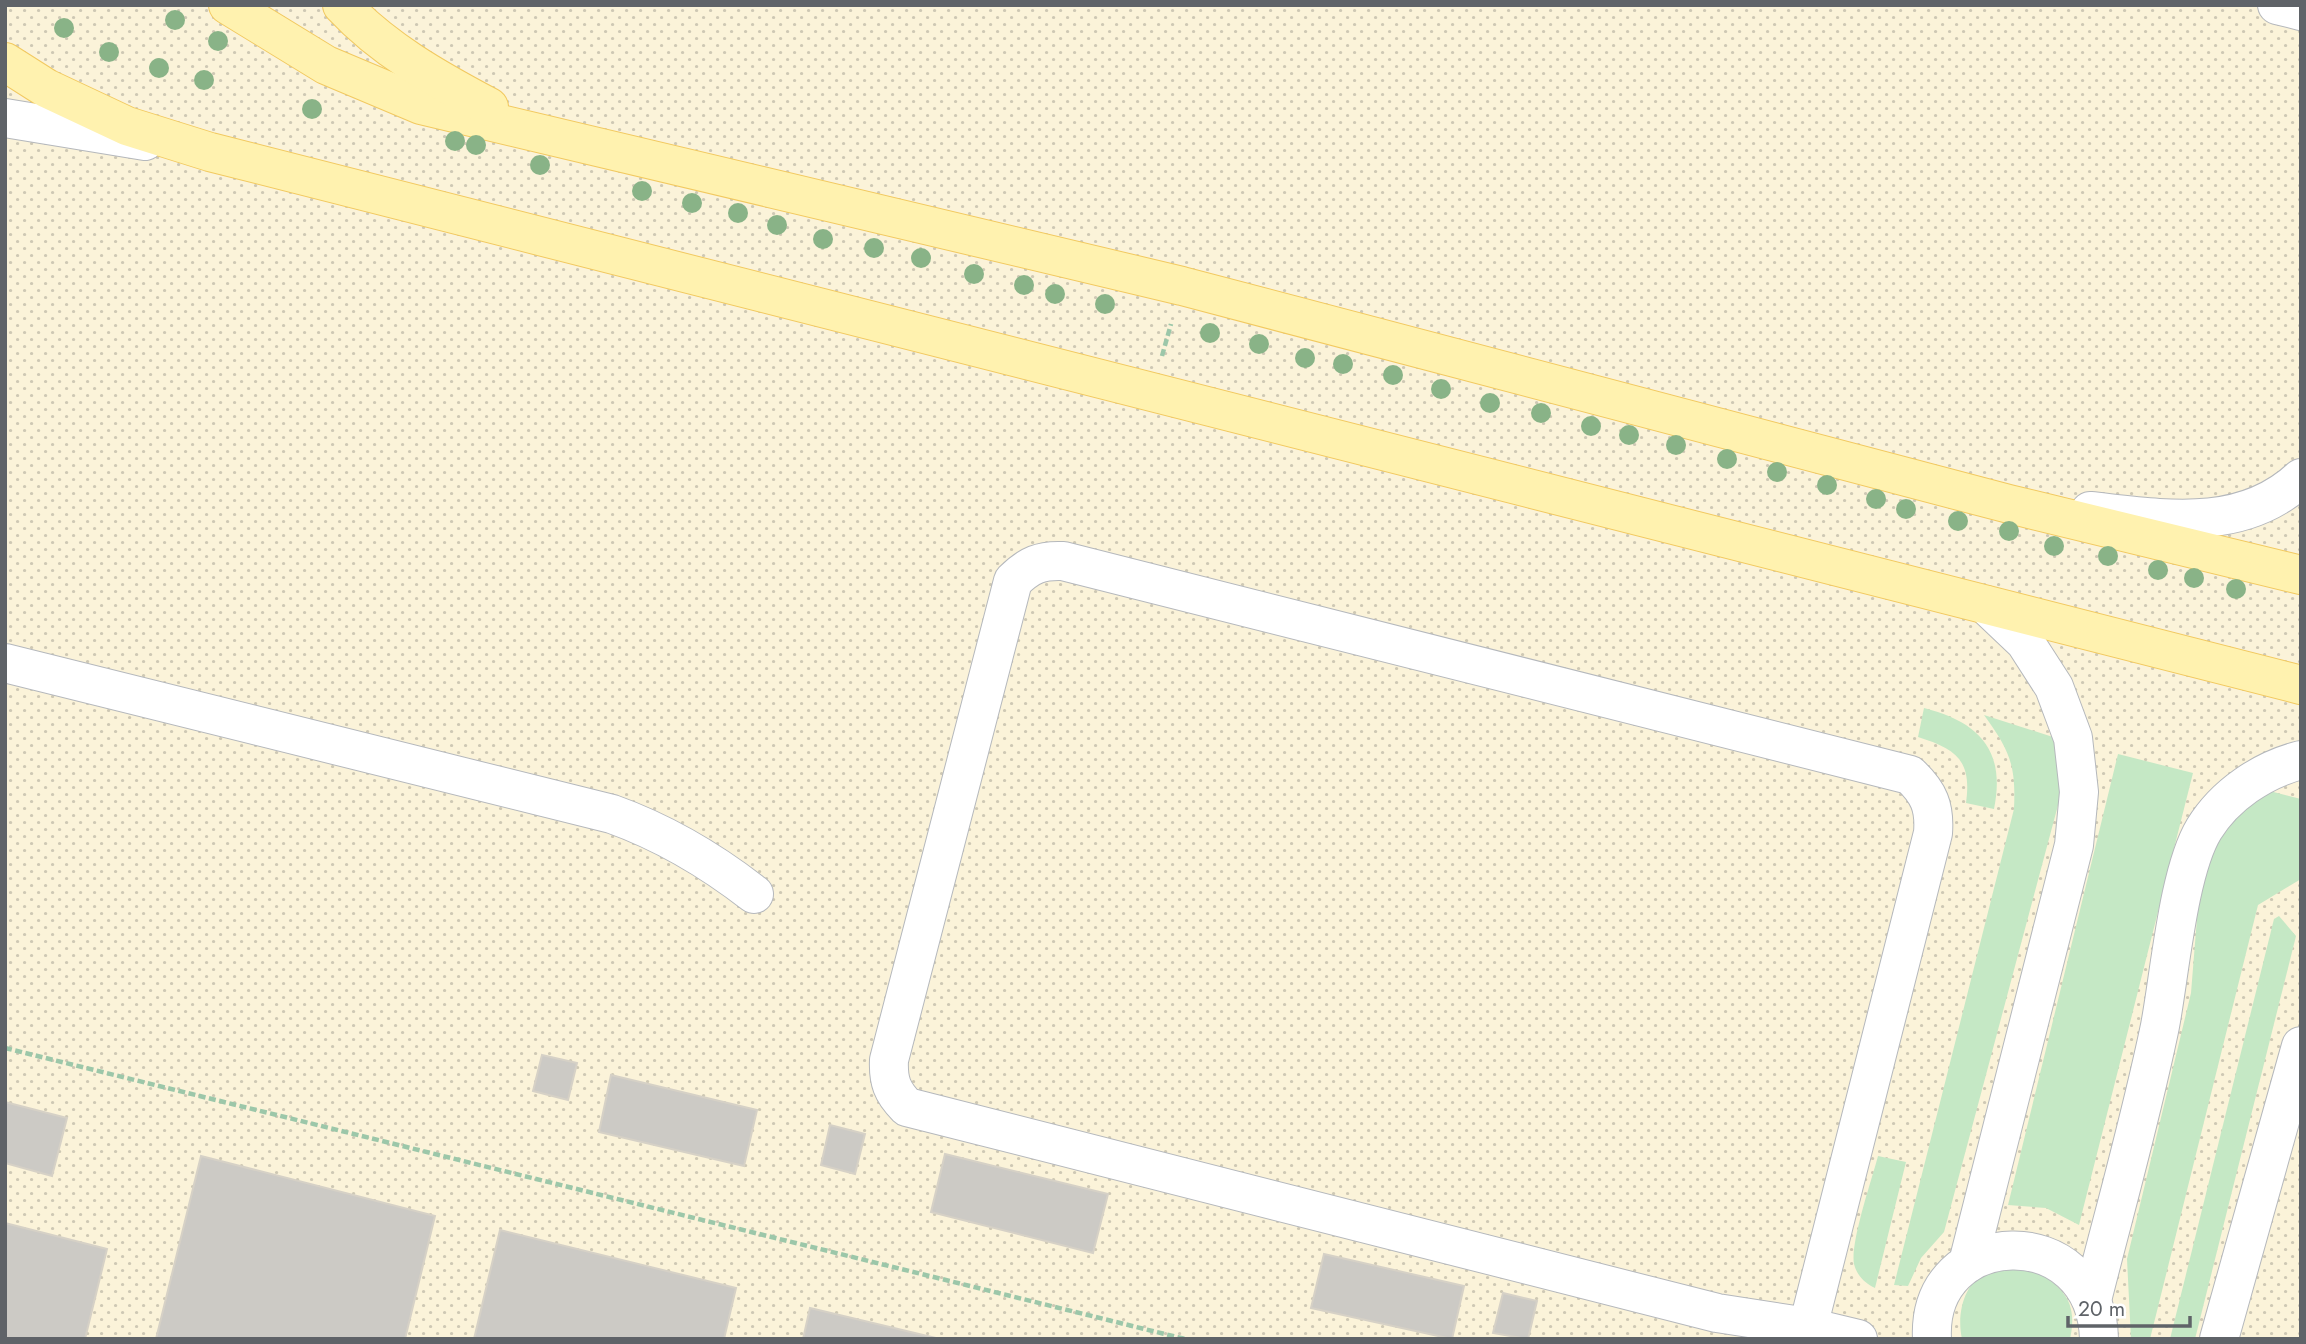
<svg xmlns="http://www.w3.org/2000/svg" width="2306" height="1344" viewBox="0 0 2306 1344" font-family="Jost,sans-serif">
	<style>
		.sand { fill: url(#sand-dots) }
		.garden { fill: #c5e8c5 }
		.building { fill: #cccac5; stroke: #d6d1c6; stroke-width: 2 }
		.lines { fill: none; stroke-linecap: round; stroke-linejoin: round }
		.minor-casing { stroke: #b5b8bc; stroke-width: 40 }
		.major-casing { stroke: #f2c960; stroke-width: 40 }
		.path { stroke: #9cc7a9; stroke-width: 4.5; stroke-dasharray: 7 3.5; stroke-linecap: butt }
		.minor { stroke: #fff; stroke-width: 38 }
		.major { stroke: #fff2af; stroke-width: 38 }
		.tree { fill: #89b387 }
	</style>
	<defs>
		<pattern id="sand-dots" width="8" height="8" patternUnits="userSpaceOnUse" patternTransform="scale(1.75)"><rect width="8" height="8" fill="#fbf3d9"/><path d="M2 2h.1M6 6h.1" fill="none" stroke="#cec8b4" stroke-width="1.8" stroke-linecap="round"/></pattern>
	</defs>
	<rect width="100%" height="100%" fill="#f1efe8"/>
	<rect class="sand" x="5" y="5" width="2296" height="1334"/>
	<g class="garden">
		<path d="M1924,708C1979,722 2006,750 1994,809L1966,803C1972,760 1956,749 1918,737Z"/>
		<path d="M1984,715L2056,738L2065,779L1944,1232L1921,1258L1908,1286L1894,1285L2014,809C2016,765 2010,751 1984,715Z"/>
		<path d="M2118,754L2193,773L2079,1225L2046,1208L2008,1205Z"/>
		<path d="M2258,788L2301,799V879L2258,905L2150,1339H2131L2127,1259L2191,993L2200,881L2211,846Z"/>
		<path d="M2279,916L2296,936L2195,1339H2170L2274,919Z"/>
		<path d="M1878,1156L1906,1162L1875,1288C1865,1283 1857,1276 1854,1264C1850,1243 1872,1179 1878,1156Z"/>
		<path d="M2029,1266C2060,1286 2079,1298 2070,1339H1962C1956,1312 1965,1277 1995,1268C2005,1265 2019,1266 2029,1266Z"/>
	</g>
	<g class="building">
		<path d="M542,1055L577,1063L568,1100L533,1091Z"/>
		<path d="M611,1075L757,1110L744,1166L599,1132Z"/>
		<path d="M5,1102L67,1118L52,1176L5,1163Z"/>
		<path d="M830,1125L865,1134L855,1174L821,1165Z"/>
		<path d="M945,1154L1108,1194L1093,1253L931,1212Z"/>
		<path d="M201,1156L435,1216L405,1339H156Z"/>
		<path d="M5,1223L107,1249L85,1339H5Z"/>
		<path d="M500,1230L736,1288L724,1339H474Z"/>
		<path d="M1324,1254L1464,1286L1452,1339L1311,1308Z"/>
		<path d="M1503,1293L1537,1301L1528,1339L1493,1333Z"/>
		<path d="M810,1308L940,1339H803Z"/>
	</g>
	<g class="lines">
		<defs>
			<g id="minor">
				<path d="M2277,5L2301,11"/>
				<path d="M5,118L145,141"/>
				<path d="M2090,511C2164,519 2242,533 2301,478"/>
				<path d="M5,663L612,814C665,833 709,859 754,894"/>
				<path d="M1968,1263L2074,845L2079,792L2073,738L2054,687L2025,642L1986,605"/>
				<path d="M2092,1300C2115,1209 2141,1118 2160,1026C2170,973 2178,872 2204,829C2225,795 2262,770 2301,760"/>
				<path d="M1808,1327L1933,833C1935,807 1929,793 1910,775L1063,561C1041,560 1029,565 1013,581L889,1060C888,1081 892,1092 907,1107L1717,1313L1808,1327L1858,1339"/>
				<path d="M1932,1339C1926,1224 2096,1218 2099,1339"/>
				<path d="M2219,1339L2301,1046"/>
			</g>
			<g id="major">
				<path d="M228,5L326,65L421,105L1182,286L2009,504L2301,575"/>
				<path d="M342,5C383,49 436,79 489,107"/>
				<path d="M5,62L46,88L127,126L210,152L2301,685"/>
			</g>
		</defs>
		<use href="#minor" class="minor-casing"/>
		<use href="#major" class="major-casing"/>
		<g class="path">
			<path d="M1162,356L1171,324"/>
			<path d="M5,1048L1185,1339"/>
		</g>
		<use href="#minor" class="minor"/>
		<use href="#major" class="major"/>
	</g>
	<g class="tree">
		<circle cx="175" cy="20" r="10"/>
		<circle cx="64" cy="28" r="10"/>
		<circle cx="218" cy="41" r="10"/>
		<circle cx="109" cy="52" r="10"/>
		<circle cx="159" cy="68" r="10"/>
		<circle cx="204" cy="80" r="10"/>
		<circle cx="312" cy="109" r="10"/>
		<circle cx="455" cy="141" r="10"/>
		<circle cx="476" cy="145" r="10"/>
		<circle cx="540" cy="165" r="10"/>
		<circle cx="642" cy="191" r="10"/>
		<circle cx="692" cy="203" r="10"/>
		<circle cx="738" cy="213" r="10"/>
		<circle cx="777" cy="225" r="10"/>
		<circle cx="823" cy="239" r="10"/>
		<circle cx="874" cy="248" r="10"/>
		<circle cx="921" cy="258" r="10"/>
		<circle cx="974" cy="274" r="10"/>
		<circle cx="1024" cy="285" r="10"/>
		<circle cx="1055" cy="294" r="10"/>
		<circle cx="1105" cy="304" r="10"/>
		<circle cx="1210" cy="333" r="10"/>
		<circle cx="1259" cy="344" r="10"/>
		<circle cx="1305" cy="358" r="10"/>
		<circle cx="1343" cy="364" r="10"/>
		<circle cx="1393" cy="375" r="10"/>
		<circle cx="1441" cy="389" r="10"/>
		<circle cx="1490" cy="403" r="10"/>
		<circle cx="1541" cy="413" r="10"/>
		<circle cx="1591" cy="426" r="10"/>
		<circle cx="1629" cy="435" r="10"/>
		<circle cx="1676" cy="445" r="10"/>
		<circle cx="1727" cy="459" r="10"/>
		<circle cx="1777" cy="472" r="10"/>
		<circle cx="1827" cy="485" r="10"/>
		<circle cx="1876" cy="499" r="10"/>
		<circle cx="1906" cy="509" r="10"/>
		<circle cx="1958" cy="521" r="10"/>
		<circle cx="2009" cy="531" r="10"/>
		<circle cx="2054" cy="546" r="10"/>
		<circle cx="2108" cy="556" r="10"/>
		<circle cx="2158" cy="570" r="10"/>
		<circle cx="2194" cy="578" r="10"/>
		<circle cx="2236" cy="589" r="10"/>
	</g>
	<rect width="2306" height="1344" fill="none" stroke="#5f6368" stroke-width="14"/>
	<path d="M2068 1316v10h122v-10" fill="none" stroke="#5f6368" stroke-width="3.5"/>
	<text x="2078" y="1316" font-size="21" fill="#5f6368" stroke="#ffffff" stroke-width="5" paint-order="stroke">20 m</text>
</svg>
